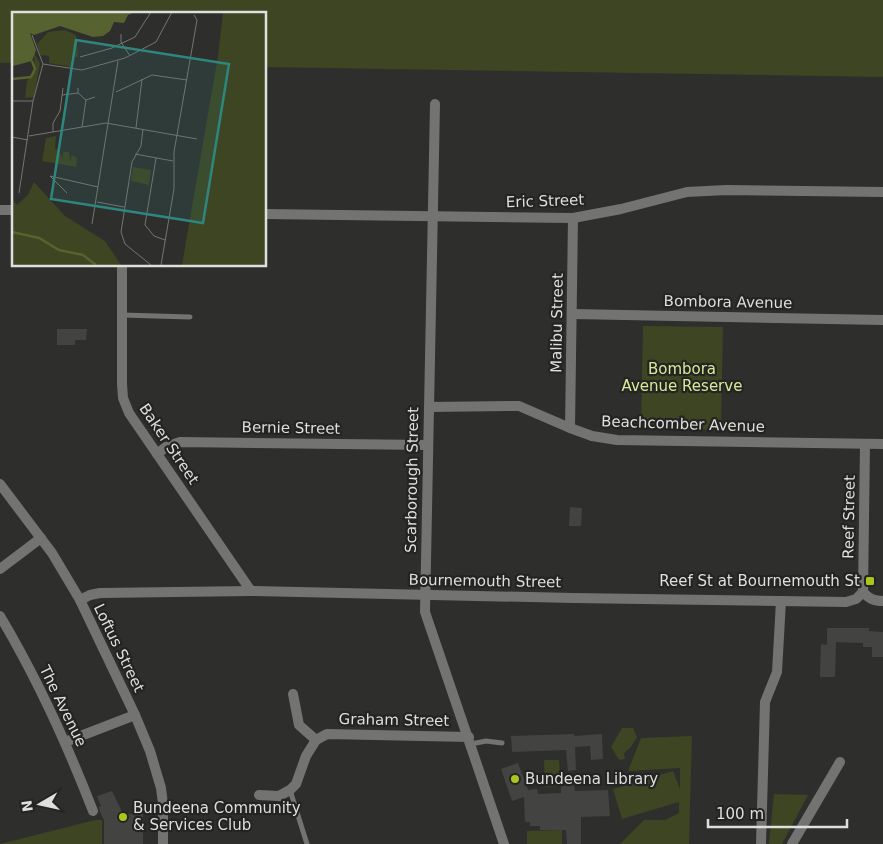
<svg xmlns="http://www.w3.org/2000/svg" width="883" height="844" viewBox="0 0 883 844" font-family="'DejaVu Sans',sans-serif">
	<style>
		.green { fill: #3d4522 }
		.building { fill: #434441 }
		.lines { fill: none; stroke-linecap: round; stroke-linejoin: round }
		.lane { stroke: #737372; stroke-width: 5 }
		.street { stroke: #737372; stroke-width: 10 }
		.poi-dot { fill: #a9c71a; stroke: #242422; stroke-width: 2 }
		.labels { text-anchor: middle; dominant-baseline: central; stroke-width: 4.5; stroke-linejoin: round; paint-order: stroke }
		.street-label { font-size: 15px; fill: #dfdfdd; stroke: #242422 }
		.park-label { font-size: 15px; fill: #d5ea99; stroke: #242422 }
		.poi-label { font-size: 15px; fill: #dfdfdd; stroke: #242422; text-anchor: start }
		.inset-river { fill: none; stroke: #56622f; stroke-width: 2.5 }
		.inset-road { fill: none; stroke: #757573; stroke-width: 1 }
		.view { fill: #2e867f; fill-opacity: 0.15; stroke: #2e867f; stroke-width: 2.5 }
		.inset-edge { fill: none; stroke: #dfdfdd; stroke-width: 2.5 }
	</style>
	<rect width="100%" height="100%" fill="#2e2e2c"/>
	<g class="green">
		<path d="M0,0H883V77L265,67V14H14V63H0Z"/>
		<path d="M643,326L723,327L721,430L641,428Z"/>
		<path d="M622,728H633L637,737L631,747L624,753L625,759L619,760L611,747Z"/>
		<path d="M692,736L689,844H620L644,820H665L679,813V802L622,819L613,789L673,771L680,789V768L628,771L641,738Z"/>
		<path d="M544,760H559L561,786L545,787Z"/>
		<path d="M774,794L808,795L782,844H769Z"/>
		<path d="M95,820H102V844H0Z"/>
		<path d="M562,830V844H527V831Z"/>
	</g>
	<g class="building">
		<path d="M57,329H87L86,340H75V345H57Z"/>
		<path d="M570,507L582,508L581,526H569Z"/>
		<path d="M827,628H869V631L883,632V657H872V647H863V643L836,642L835,677H820L821,644L827,645Z"/>
		<path d="M574,734V736L602,734L603,759L591,760L590,746L575,747L576,770L568,771L566,750L512,752L511,736Z"/>
		<path d="M518,763L528,790L537,789L538,794L561,793V786L574,785L575,791L608,790L610,816L581,817V844H567L566,830H540V826H530V822H525L524,797L512,801L501,769Z"/>
		<path d="M112,791L123,814H143V844H104V820L100,812L99,807L101,806L97,796Z"/>
	</g>
	<g class="lines">
		<g class="lane">
			<path d="M122,315L190,317"/>
			<path d="M471,744L486,741L502,743"/>
			<path d="M290,790L307,844"/>
		</g>
		<g class="street">
			<path d="M435,104L425,612L504,844"/>
			<path d="M0,210H14"/>
			<path d="M265,214L573,218L621,209L687,192L726,190L883,192"/>
			<path d="M122,265V384L123,398L129,413L251,591"/>
			<path d="M573,314L883,320"/>
			<path d="M429,407L519,406L570,428L592,436L617,440L883,444"/>
			<path d="M570,428L573,218"/>
			<path d="M157,454L166,447L180,442L427,445"/>
			<path d="M0,484L52,553L80,600L135,715L150,751L161,788L163,804V844"/>
			<path d="M0,569L41,538"/>
			<path d="M863,592L865,444"/>
			<path d="M863,592C869,599 874,601 883,601"/>
			<path d="M80,600L90,595L100,593L251,591L573,598L846,602L856,599L863,592"/>
			<path d="M0,616C37,678 67,744 93,811"/>
			<path d="M293,694L299,725L316,740L327,734L469,737"/>
			<path d="M65,742L135,715"/>
			<path d="M259,795L279,796L290,790L296,784L306,756L316,740"/>
			<path d="M761,844L765,702L777,672L781,601"/>
			<path d="M792,844L840,762"/>
		</g>
	</g>
	<g class="poi-dot">
		<rect x="865" y="576" width="10" height="10" rx="2.5"/>
		<circle cx="515" cy="779" r="5"/>
		<circle cx="123" cy="817" r="5"/>
	</g>
	<g class="labels">
		<g class="street-label">
			<text transform="translate(545 201) rotate(-2)">Eric Street</text>
			<text transform="translate(728 302) rotate(1)">Bombora Avenue</text>
			<text transform="translate(557 323) rotate(-89)">Malibu Street</text>
			<text transform="translate(683 424) rotate(2)">Beachcomber Avenue</text>
			<text transform="translate(291 428) rotate(1)">Bernie Street</text>
			<text transform="translate(169 444) rotate(56)">Baker Street</text>
			<text transform="translate(412 480) rotate(-89)">Scarborough Street</text>
			<text transform="translate(849 517) rotate(-89)">Reef Street</text>
			<text transform="translate(485 581) rotate(1)">Bournemouth Street</text>
			<text transform="translate(119 648) rotate(64)">Loftus Street</text>
			<text transform="translate(63 706) rotate(64)">The Avenue</text>
			<text transform="translate(394 720) rotate(1)">Graham Street</text>
		</g>
		<g class="park-label">
			<text x="682" y="369">Bombora<tspan x="682" dy="17">Avenue Reserve</tspan></text>
		</g>
		<g class="poi-label">
			<text x="860" y="581" text-anchor="end">Reef St at Bournemouth St</text>
			<text x="525" y="779">Bundeena Library</text>
			<text x="133" y="808">Bundeena Community<tspan x="133" dy="17">&amp; Services Club</tspan></text>
		</g>
	</g>
	<g transform="translate(12 12)">
		<rect width="254" height="254" fill="#2e2e2c"/>
		<path d="M211,0H254V253H170L206,44ZM53,18L64,23L66,45L59,46L60,55L37,51V44L28,43L25,32L36,20ZM22,41L28,51L22,85L13,86L15,69L23,57ZM44,124L43,136L50,144L51,151V140H57L58,150L60,143L65,146L64,155L30,149L34,126ZM121,155L139,158L137,173L119,169ZM22,170L53,204L93,229L109,253H0V187L5,193L16,183Z" fill="#3d4522"/>
		<path d="M0,0H123L116,3L112,11L102,10L98,19L91,24L81,25L48,14L22,23L18,21L24,38L20,49L1,54Z" fill="#56622f"/>
		<path class="inset-river" d="M9,23L19,0M0,67L19,65L23,57L20,49M0,220L27,226L47,238L71,243L84,253"/>
		<path class="inset-road" d="M109,22V30L118,44M68,45L100,36L123,25L139,0M31,52L70,58L113,46L144,30L160,0M66,76V81L74,88M104,80L140,63L175,68M50,83L66,81M0,89H21M70,115L74,88L83,85M124,116L130,67M131,117L129,134L120,150L109,220L113,232L139,253M41,120V111L48,99L51,76M17,124L94,111L185,127M0,125L16,128M123,142L161,149M144,146L133,213L142,224L153,228M7,181L21,89L31,52L20,23M55,181L38,164L86,175M85,190L112,195M80,212L106,49M149,253L162,177V140L185,8L182,3"/>
		<path class="view" d="M64,28L217,52L191,211L39,187Z"/>
		<rect width="254" height="254" class="inset-edge"/>
	</g>
	<g transform="translate(40 804) rotate(261)" stroke="#242422" stroke-width="4" paint-order="stroke">
	<path d="M0-4L9 19L0 12L-9 19Z" fill="#dfdfdd"/>
	<text y="-8" font-size="14" font-weight="bold" text-anchor="middle" fill="#dfdfdd">N</text>
	</g>
	<path d="M708 819v8h139v-8" fill="none" stroke="#dfdfdd" stroke-width="2.5"/>
	<text x="716" y="819" font-size="15" fill="#dfdfdd" stroke="#242422" stroke-width="4" paint-order="stroke">100 m</text>
</svg>
